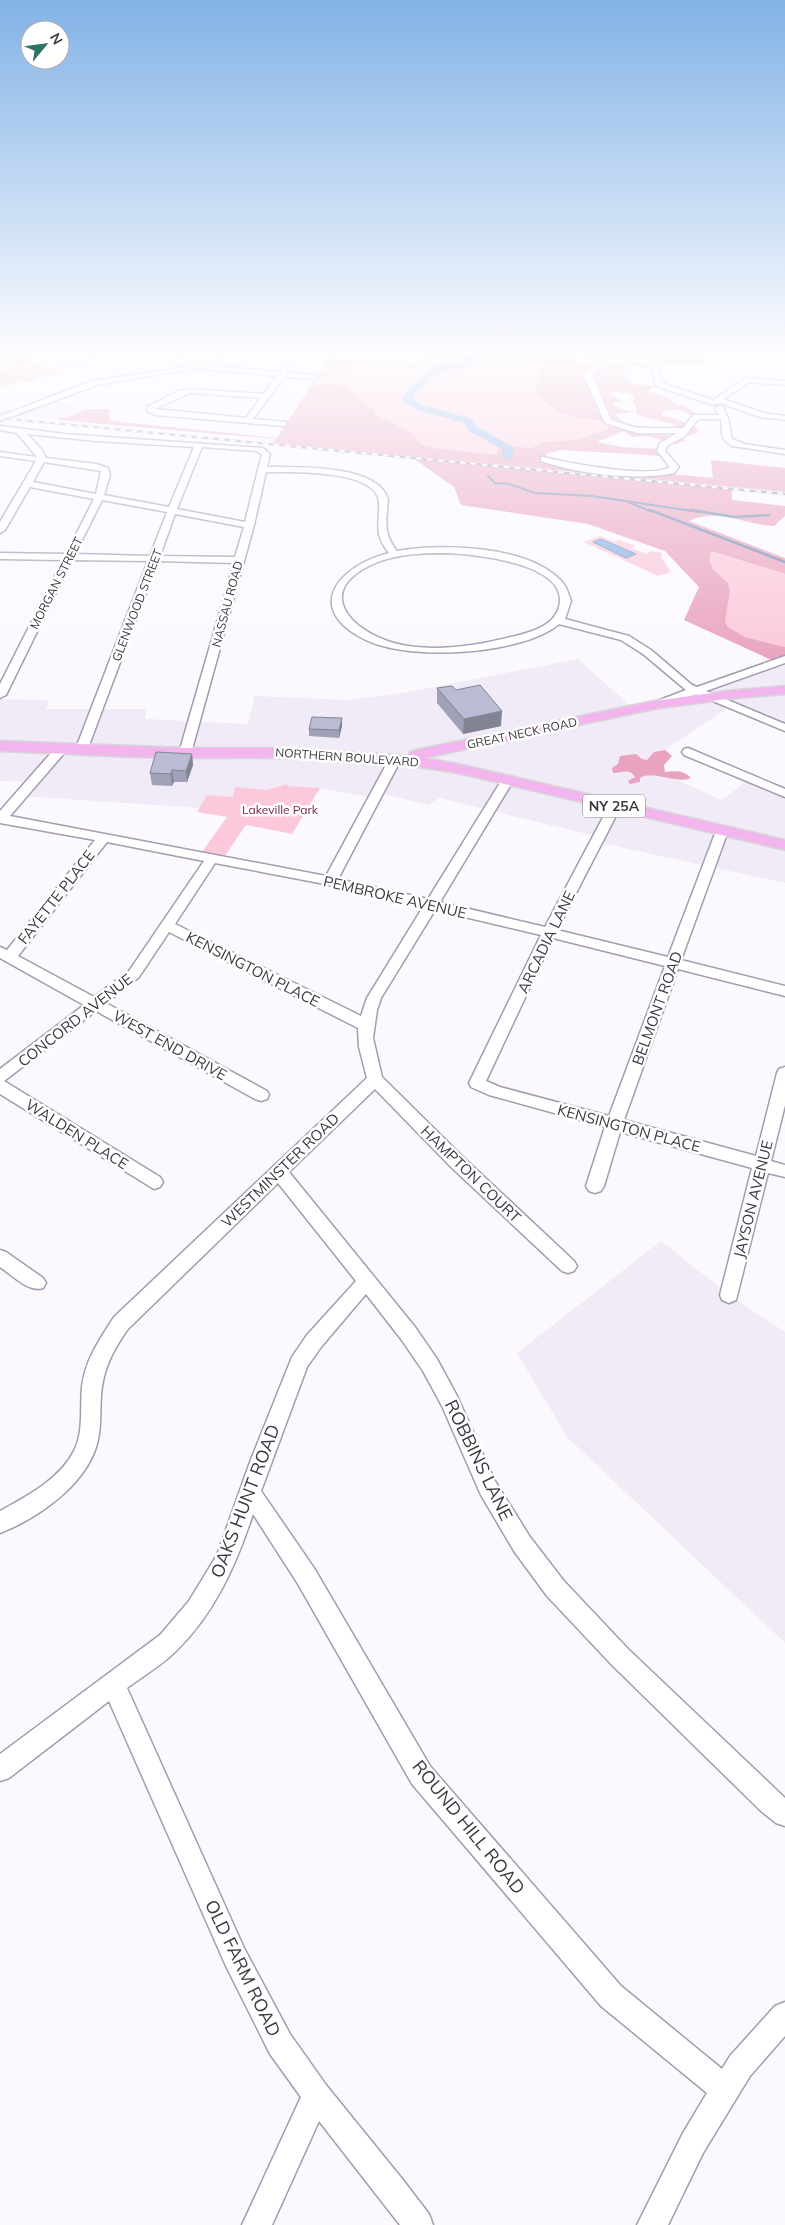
<svg xmlns="http://www.w3.org/2000/svg" width="785" height="2225" viewBox="0 0 785 2225" font-family="Mulish,sans-serif">
	<style>
		.built { fill: #f0ebf7 }
		.green { fill: #fbc9db }
		.forest { fill: #e9a3be }
		.water { fill: #86aee3; stroke: #708bb2 }
		.lines { fill: none; stroke-linecap: round; stroke-linejoin: round }
		.stream-far1 { stroke: #708bb2; stroke-width: 2 }
		.stream { stroke: #708bb2; stroke-width: 2.5 }
		.river { fill: #86aee3; fill-rule: evenodd }
		.minor-casing { stroke: #a49bb1; stroke-width: 3 }
		.major-casing { stroke: #d8d7d9; stroke-width: 3 }
		.minor { fill: #fff; fill-rule: evenodd }
		.major { fill: #f2b5ee; fill-rule: evenodd }
		.rail-casing { stroke: #9e9ba2; stroke-width: 2.5 }
		.rail { stroke: #fff; stroke-width: 2; stroke-dasharray: 5.5; stroke-linecap: butt }
		.wall { fill: #9fa2b6 }
		.shaded-wall { fill: #828494 }
		.building { fill: #b9bcd4; stroke: #828494 }
		.labels { text-anchor: middle; dominant-baseline: central; stroke-width: 5; stroke-linejoin: round; paint-order: stroke }
		.far-street-label { font-size: 12px; fill: #3c3841; stroke: #fff }
		.far-park-label { font-size: 12px; fill: #732349; stroke: #fff }
		.shield { fill: #fff; stroke: #76747a; stroke-width: 1 }
		.shield-label { font-size: 14px; font-weight: bold; fill: #3c3841 }
		.street-label { font-size: 15px; fill: #3c3841; stroke: #fff }
		.near-street-label { font-size: 18px; fill: #3c3841; stroke: #fff }
	</style>
	<rect width="100%" height="100%" fill="#fbf9fe"/>
	<g class="built">
		<path d="M52,399L88,409L65,418L60,417L57,420L0,414V405L18,412Z"/>
		<path d="M578,659L634,709L785,659V728L730,706L643,765L722,800L749,779L785,793V883L597,842L599,837L439,798L429,805L376,792L373,798L320,788L286,786V784L266,790L235,787L233,797L207,795L200,808L20,796L31,782L0,781V699L49,700L46,709H147L145,719L248,724L255,696L349,700L408,692Z"/>
		<path d="M661,1241L729,1295L785,1332V1643L568,1438L517,1353Z"/>
	</g>
	<g class="green">
		<path d="M0,354H49L23,361L58,374L0,388Z"/>
		<path d="M427,354H482L463,357L468,365H456L474,367L470,358L488,354H544L538,364L540,369C537,377 539,385 535,393C541,397 543,402 548,406C563,418 581,417 598,416L592,421H604L612,426L603,431L575,440L544,442L531,448L512,446L488,454L427,447L419,443L412,433L375,414V409C361,403 350,388 338,384C332,382 319,386 313,387L318,379L337,377L364,361L413,364L423,361Z"/>
		<path d="M600,536L615,542L619,540L635,546L631,548L646,554L651,551L662,553L661,557L671,572L658,576L584,542Z"/>
		<path d="M710,551L785,574V647L745,637L728,627L725,622L730,591L728,583L713,569L709,560Z"/>
		<path d="M287,784V786L320,788L292,834L246,825L222,860L199,856L227,817L197,812L207,795L233,797L235,787L266,790Z"/>
	</g>
	<g class="forest">
		<path d="M544,354C556,354 571,351 578,362L601,366L605,363L579,354H695L707,362L703,364H666L663,368L652,367L651,370C642,365 631,364 623,371L631,384L656,386L648,391L669,398L676,405L685,406L699,416L718,422L698,419L679,410H666L661,414L663,416C675,419 691,421 699,431L690,436L673,424L640,416L636,413V405L633,403L634,396L626,393L612,392L610,395L623,401L613,403V406L633,412L616,414C622,426 637,425 648,427L650,428L649,431L687,440L676,444L647,436L633,437L625,432H620L597,442L622,447L661,449L664,456L560,450L546,454L544,459L555,463L713,478L711,460L785,468V492L273,443L276,439L57,420L60,417L65,418L88,409H109L110,421L277,438L329,358L364,361C352,374 335,377 318,379L313,386C320,385 331,381 338,384C352,390 361,403 375,409V414L412,433L419,443L427,447L488,454L497,453L498,449L504,446H512L531,448L544,442L575,440L603,431L611,426C600,418 580,419 566,415C551,411 546,400 534,393C539,385 537,378 540,369L538,364Z"/>
		<path d="M29,359L24,365L44,366L63,372L30,376L36,382L12,381L0,385V376L8,372L17,361Z"/>
		<path d="M413,458L732,489V500L785,506V516L774,526C746,525 717,507 689,521L785,558V574L711,551L709,560L713,569L728,583L730,591L725,622L728,627L745,637L785,647V659L778,663L684,620L699,587L665,551L588,524L461,505L454,487Z"/>
		<path d="M665,750L672,756L664,765L665,772C674,771 683,770 690,777L689,779C673,783 653,770 640,778V782L630,784L628,781L635,777C629,768 622,773 613,773L612,768L618,764L620,756L636,754L642,759L647,760L654,752Z"/>
	</g>
	<path class="water" d="M601,539L636,554L626,558L593,542Z"/>
	<g class="lines">
		<g class="stream-far1">
			<path d="M0,356L10,354"/>
			<path d="M488,476L495,483L509,484L535,493L592,496L699,512"/>
			<path d="M630,503L653,512"/>
		</g>
		<g class="stream">
			<path d="M650,510L785,562"/>
			<path d="M691,510L735,517L769,515"/>
		</g>
		<path class="river" d="M469,354H489L473,359L477,365L476,367L441,371L416,392L413,399L423,405L472,419L477,427L512,446L514,448L511,459H503L502,449L469,431L464,423L415,409L402,400L408,388L434,366L466,363L462,357Z"/>
		<defs>
			<g id="minor">
				<path d="M97,354H108L62,368L58,366Z"/>
				<path d="M166,354C178,354 191,361 202,361C212,360 220,354 230,354L204,365L280,372L293,354H299L286,372L314,375L318,377L314,379L284,377L253,419L286,422V426H283L155,415L147,411V407L178,391L190,389L264,394L277,376L196,368L97,385L0,421V416L92,381L186,367L196,363ZM190,393L261,398L246,418L155,409Z"/>
				<path d="M769,354H785V357Z"/>
				<path d="M632,358L651,362L658,365L662,383L713,400L746,378L785,381V385L750,382L723,399L764,413L785,416V420L760,417L720,403L713,405L656,386L652,368C634,357 608,363 592,374L611,420L637,428H683L693,415H719L715,408L719,406H722L728,418L732,439L744,444L785,450V454L732,446C720,440 722,431 721,419H698L685,436L667,446L665,451L679,467L674,473C636,481 578,474 541,461V457H544C567,463 652,479 670,467L657,451L660,443L677,433H637L605,423L584,376L585,371L609,361Z"/>
				<path d="M0,426L64,434L263,448L270,454L267,467C295,467 380,464 388,500C388,504 387,508 387,512C385,527 387,539 397,551C442,543 531,545 563,583C567,588 569,595 571,601L565,619L629,636L651,650L692,685L697,687L785,656V663L706,691L785,724V731L696,694L660,707H652L650,705L652,703L686,690L643,654L621,640L559,624C522,655 412,661 368,641C303,611 335,567 389,553C373,533 380,525 379,502C377,469 289,472 266,472L254,525L191,753L185,757L179,753L234,563L158,561L88,748L86,751H78L76,748L148,561L72,560L6,695L0,698V684L63,560L0,559V553L66,554L94,499L30,487L5,530L0,533V522L36,461L0,456V452L37,457L17,433L0,430ZM27,434L96,441L194,447L169,507L104,495L110,475L108,468L96,464L46,458L41,449ZM202,447L256,451L262,454L245,522L177,509ZM44,462L101,471L96,494L33,482ZM102,500L167,512L150,556L75,554ZM175,514L244,527L235,557L160,556ZM445,553C473,554 571,563 559,607C554,627 528,633 511,637C475,646 430,653 394,643C351,631 314,592 371,565C394,554 421,553 445,553Z"/>
				<path d="M62,744L66,745L68,748L66,751L10,816L326,876L386,765L388,762H396L398,765L338,879L428,899L503,778H511L513,781L440,902L545,927L609,806L611,803H619L621,806L557,930L668,957L716,831L722,827L728,831L681,960L785,986V996L678,969L624,1120L756,1156L777,1073L779,1069L785,1067V1105L771,1161L785,1165V1177L768,1173L736,1300L729,1303L722,1300L720,1295L752,1168L620,1132L604,1186L601,1191L595,1193L589,1191L586,1186L605,1127L489,1095L471,1087L469,1083L541,935L435,910L381,998L377,1010L373,1038L382,1077L463,1157L574,1261L577,1266L574,1271L568,1273L562,1271L451,1167L375,1089L289,1172L415,1327L437,1359L457,1396L495,1481L530,1537L563,1580L628,1649L785,1798V1826L776,1823L761,1811L612,1665L547,1596L514,1551L481,1495L442,1406L423,1371L401,1339L366,1294L321,1347L307,1367L261,1491L314,1568L430,1766L621,1986L722,2069L730,2056L775,2006L785,2002V2036L750,2076L703,2153L668,2225H637L683,2133L707,2093L601,2006L412,1784L298,1584L253,1514C236,1565 215,1613 176,1651C162,1665 143,1676 127,1688L244,1948L290,2034L326,2085L403,2180L429,2214L433,2225H400L319,2121L272,2225H242L301,2097L270,2054L226,1966L109,1701L9,1778L0,1781V1754L160,1635L189,1601L217,1555L250,1462L292,1357L307,1335L356,1281L278,1183L128,1329C113,1350 103,1369 101,1395C100,1408 101,1421 99,1434C93,1480 41,1517 0,1533V1511C27,1496 59,1480 74,1451C84,1432 80,1407 82,1387C85,1360 100,1339 114,1317L367,1078L359,1047L358,1028L169,932L139,977L106,1003L267,1091L269,1095L267,1099L261,1101L255,1099L96,1011L4,1081L160,1177L163,1182L160,1187L154,1189L0,1094V1069L84,1005L0,958V947L7,950L95,840L0,823V811L58,745ZM107,842L204,861L129,971L94,997L18,956ZM215,863L330,885L423,907L367,998L361,1016L175,924ZM553,938L665,966L609,1116L500,1087L486,1081Z"/>
				<path d="M688,748L785,789V797L684,755L682,752L684,749Z"/>
				<path d="M0,1250L6,1252L43,1278L46,1283L43,1288C29,1293 12,1275 0,1267Z"/>
			</g>
			<path id="major" d="M785,686V694L727,699L654,709L424,758L458,764L785,840V850L458,773C368,757 277,757 186,758C124,758 62,753 0,751V741L185,748H280L409,756L410,752L416,750L654,701L727,691Z"/>
		</defs>
		<use href="#minor" class="minor-casing"/>
		<use href="#major" class="major-casing"/>
		<use href="#minor" class="minor"/>
		<use href="#major" class="major"/>
		<defs>
			<path id="rail" d="M0,418L785,494"/>
		</defs>
		<use href="#rail" class="rail-casing"/>
		<use href="#rail" class="rail"/>
	</g>
	<g class="wall">
		<path d="M437,688L456,690L501,726L463,734L437,703Z"/>
		<path d="M342,726L339,738L309,736V729Z"/>
		<path d="M192,754L193,765L187,782H174L172,786L152,785L150,773Z"/>
	</g>
	<g class="shaded-wall">
		<path d="M502,711L501,726L463,734L464,719Z"/>
		<path d="M342,718V726L339,738V730Z"/>
		<path d="M192,754L193,765L187,782L186,771Z"/>
		<path d="M172,770L174,782L172,786L171,774Z"/>
	</g>
	<g class="building">
		<path d="M480,685L502,711L464,719L437,688L452,686L456,690Z"/>
		<path d="M312,717L342,718L339,730L309,729Z"/>
		<path d="M156,752L192,754L186,771L172,770L171,774L150,773Z"/>
	</g>
	<linearGradient id="sky" x2="0" y2="1"><stop stop-color="#81b2e6"/><stop offset="0.53" stop-color="#fdfcff"/><stop offset="1" stop-color="#fdfcff" stop-opacity="0"/></linearGradient>
	<rect width="785" height="665" fill="url(#sky)"/>
	<g class="labels">
		<g class="far-street-label">
			<text transform="translate(56 583) rotate(-63)">MORGAN STREET</text>
			<text transform="translate(227 604) rotate(-75)">NASSAU ROAD</text>
			<text transform="translate(137 605) rotate(-69)">GLENWOOD STREET</text>
			<text transform="translate(522 733) rotate(-12)">GREAT NECK ROAD</text>
			<text transform="translate(347 757) rotate(4)">NORTHERN BOULEVARD</text>
		</g>
		<g class="far-park-label">
			<text x="280" y="809">Lakeville Park</text>
		</g>
		<rect class="shield" x="583" y="794.5" width="62" height="23" rx="4"/>
		<g class="shield-label">
			<text x="614" y="806">NY 25A</text>
		</g>
		<g class="street-label">
			<text transform="translate(56 897) rotate(-52)">FAYETTE PLACE</text>
			<text transform="translate(395 897) rotate(13)">PEMBROKE AVENUE</text>
			<text transform="translate(546 942) rotate(-64)">ARCADIA LANE</text>
			<text transform="translate(253 969) rotate(27)">KENSINGTON PLACE</text>
			<text transform="translate(657 1008) rotate(-70)">BELMONT ROAD</text>
			<text transform="translate(75 1020) rotate(-38)">CONCORD AVENUE</text>
			<text transform="translate(170 1045) rotate(29)">WEST END DRIVE</text>
			<text transform="translate(629 1128) rotate(15)">KENSINGTON PLACE</text>
			<text transform="translate(77 1134) rotate(32)">WALDEN PLACE</text>
			<text transform="translate(280 1170) rotate(-44)">WESTMINSTER ROAD</text>
			<text transform="translate(471 1174) rotate(44)">HAMPTON COURT</text>
			<text transform="translate(753 1199) rotate(-76)">JAYSON AVENUE</text>
		</g>
		<g class="near-street-label">
			<text transform="translate(479 1460) rotate(64)">ROBBINS LANE</text>
			<text transform="translate(245 1501) rotate(-69)">OAKS HUNT ROAD</text>
			<text transform="translate(469 1827) rotate(51)">ROUND HILL ROAD</text>
			<text transform="translate(243 1968) rotate(64)">OLD FARM ROAD</text>
		</g>
	</g>
	<g transform="translate(45 45) rotate(61)"><circle r="24" fill="#ffffff" stroke="#b1afb3"/>
	<path d="M0-4L9 19L0 12L-9 19Z" fill="#2e7368"/>
	<text y="-8" font-size="14" font-weight="bold" text-anchor="middle" fill="#3c3841">N</text>
	</g>
</svg>
